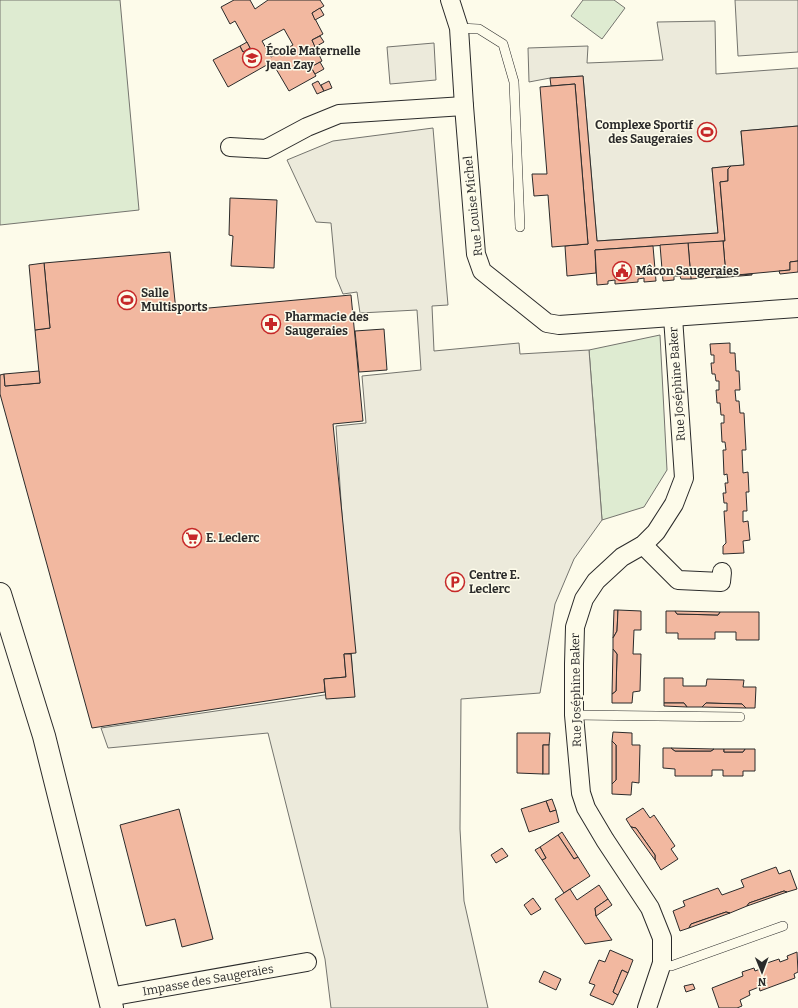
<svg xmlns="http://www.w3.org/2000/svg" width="798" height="1008" viewBox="0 0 798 1008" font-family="Bitter,serif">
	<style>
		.green { fill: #deebd1; stroke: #74746e }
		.parking { fill: #eceadb; stroke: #74746e }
		.building { fill: #f2b8a0; stroke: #2b2b2b; fill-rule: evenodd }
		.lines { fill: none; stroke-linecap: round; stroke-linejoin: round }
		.service-casing { stroke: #2b2b2b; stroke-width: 10 }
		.minor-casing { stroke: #2b2b2b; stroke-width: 20 }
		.tertiary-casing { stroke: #2b2b2b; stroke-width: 24 }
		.service { stroke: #fdfbea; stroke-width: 9 }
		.minor { stroke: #fdfbea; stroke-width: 18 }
		.tertiary { stroke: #fdfbea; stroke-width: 22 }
		.labels { text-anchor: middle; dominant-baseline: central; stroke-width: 3; stroke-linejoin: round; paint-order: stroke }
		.poi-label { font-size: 12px; font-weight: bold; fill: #2b2b2b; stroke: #fdfbea; text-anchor: start }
		.street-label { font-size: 12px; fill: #2b2b2b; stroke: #fdfbea }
	</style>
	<rect width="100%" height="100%" fill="#fdfbea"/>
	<g class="green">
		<path d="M0,0H120L139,210L0,225Z"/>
		<path d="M583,0H614L625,8L602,39L571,16Z"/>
		<path d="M660,335L667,470L644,507L602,520L589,350Z"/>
	</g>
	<g class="parking">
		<path d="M735,0H798V52L738,56Z"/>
		<path d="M715,21L716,74L798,68V126L741,131L744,165L712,168L718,233L597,241L583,76L550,78L529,82L528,48L588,46L587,63L663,60L657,22Z"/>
		<path d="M434,43L436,80L390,84L387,47Z"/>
		<path d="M433,128L448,305L432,306L434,351L519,343L520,354L589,350L602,520L574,559L555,604L540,693L461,699L460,829L464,901L488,1008H331L325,959L268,733L108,748L101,728L324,695L354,694L336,426L366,423L362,376L421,370L417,310L360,313L357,292L343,294L336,277L331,223L316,222L287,160L333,141Z"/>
	</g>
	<g class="building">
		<path d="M234,0H250L255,9L268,0H320L324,6L312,13L323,34L312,40L322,61L311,67L316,76L289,91L272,62L228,87L213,60L240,46L243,52L250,48L235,21L230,24L221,7ZM284,29L293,45L271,57L262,41Z"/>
		<path d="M320,8L324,15L315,20L312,13Z"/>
		<path d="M320,36L324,42L315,47L312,40Z"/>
		<path d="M247,42L250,48L243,52L240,46Z"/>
		<path d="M320,62L324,69L315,74L311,67Z"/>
		<path d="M583,76L597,241L718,233L712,168L731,166L728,169V181L720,182L725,241L595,250L596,273L567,276L565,246L588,244L575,84L551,86L550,78Z"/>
		<path d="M318,81L324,91L317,94L312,84Z"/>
		<path d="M329,81L332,88L324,91L321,85Z"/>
		<path d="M575,84L588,244L552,247L548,195L534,196L532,174H547L540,87Z"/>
		<path d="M798,126V261L790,262V270L726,276L723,241H725L720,182L728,181V169L731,166L744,165L741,131Z"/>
		<path d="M230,198L277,200L274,268L231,266L233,236L229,235Z"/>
		<path d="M723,241L726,276L691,279L688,243Z"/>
		<path d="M688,243L691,279H681L680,276H674V280L663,281L660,245Z"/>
		<path d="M653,246L656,281L644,282V278L638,279V282L615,284V280L608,281V284L597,285L595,250Z"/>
		<path d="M170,252L176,311L351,295L363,421L333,424L356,653L344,654L346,677L324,679L325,692L92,728L0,394V375L4,374L5,386L40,383L35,330L50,328L44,263Z"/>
		<path d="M798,261V272L780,274L779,271L790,270V262Z"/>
		<path d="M44,263L50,328L35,330L29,265Z"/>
		<path d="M752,274V275L716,278V277Z"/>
		<path d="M384,329L387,370L359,372L355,331Z"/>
		<path d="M730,343V353H735L736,371H739L740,390H735L736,401H739L740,413H744L746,450H742L743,473L748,472L749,492H746L747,511H743V522L748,521L750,540L743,541L744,553L723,554V546L726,543L724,511H727V503H724L723,493H726L725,483H728L727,474L724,475L723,450H726L725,442H722L721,423H724V415H721L720,403H717L716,390H719V381H716L715,374H712L711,363H714V355H711L710,344Z"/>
		<path d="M39,371L40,383L5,386L4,374Z"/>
		<path d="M614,610H618L617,631L613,638Z"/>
		<path d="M618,610L641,611V630H634L633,654H641L640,691L633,692L632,703H612V694L616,691L617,654L613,649V638L617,631Z"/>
		<path d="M666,611H675L677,614L718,615L720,612H759V640H736V632H715V639H678V633H666Z"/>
		<path d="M675,611L720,612L718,615L677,614Z"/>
		<path d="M613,649L617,654L616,691L612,694Z"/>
		<path d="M344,654H351L355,697L326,699L324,679L346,677Z"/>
		<path d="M664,678H683V686H706L707,679L744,680L743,687H756L755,708H746L742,704L706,703L702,707H687L684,703H664Z"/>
		<path d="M664,703H684L687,707L664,706Z"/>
		<path d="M706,703L742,704L746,708L702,707Z"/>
		<path d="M613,732L632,733V745H640L639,783L632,782L631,795L612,794V784L616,780V745L612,741Z"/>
		<path d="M517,733H550L549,745H543V774L517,773Z"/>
		<path d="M612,741L616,745V780L612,784Z"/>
		<rect x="543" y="745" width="6" height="29"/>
		<path d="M663,748H671L675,751H711L714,749H724V752H743L745,749H755V771H743V776H723V770H712V776H675V769L663,768Z"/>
		<path d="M671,748L714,749L711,751H675Z"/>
		<path d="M724,749H745L743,752H724Z"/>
		<path d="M552,799L556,810L550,812L546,801Z"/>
		<path d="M546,801L550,812L556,810L559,822L529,832L521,809Z"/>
		<path d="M643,808L650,818L654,815L675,846L671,849L678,859L661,870L655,860V855L636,828L631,827L626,819Z"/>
		<path d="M179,809L213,939L182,947L175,919L146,926L120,825Z"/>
		<path d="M631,827L636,828L655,855V860Z"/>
		<path d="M562,832L578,857L574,859L558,835Z"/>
		<path d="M558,835L574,859L578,857L590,876L564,893L542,860L546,858L540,847Z"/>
		<path d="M540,847L546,858L542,860L535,850Z"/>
		<path d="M502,848L508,856L496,863L491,855Z"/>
		<path d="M776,867L779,874L790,870L797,889L787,892L784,891L749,903L747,906L730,913L726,912L691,924L689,928L680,931L673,911L685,906L683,901L718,888L722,895L744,887L741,880Z"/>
		<path d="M599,885L608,899L595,908L596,916L612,940L585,944L555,899L570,889L577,900Z"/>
		<path d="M784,891L787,892L747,906L749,903Z"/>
		<path d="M533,898L541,909L531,915L524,905Z"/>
		<path d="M608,899L612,905L596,916L595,908Z"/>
		<path d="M726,912L730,913L689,928L691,924Z"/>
		<path d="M610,950L633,960L628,973L622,970L613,992L618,995L613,1005L590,995L595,985L589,983L599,960L605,962Z"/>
		<path d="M797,952L798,972L794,974L795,978L760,991L759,987L749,991L750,995L740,1000L742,1006L737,1008H719L712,988L743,976L742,972L754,968L755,971L763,968L761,965L779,959L780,962L788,959L787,956Z"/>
		<path d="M622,970L628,973L618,995L613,992Z"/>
		<path d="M544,971L561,979L556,990L539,982Z"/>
		<path d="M693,984L695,989L686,992L684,986Z"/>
	</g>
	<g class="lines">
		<defs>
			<g id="service">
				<path d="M459,28L479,29L503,44L514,82L520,227"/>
				<path d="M574,715L740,717"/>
				<path d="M662,963L671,966L783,926"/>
			</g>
			<g id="minor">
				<path d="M450,0L459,28L464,106L476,254L482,271L547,323L559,325L798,308"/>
				<path d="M230,147L266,149L307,127L339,114L464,106"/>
				<path d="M643,545L678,580L721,582L722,572"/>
				<path d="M109,997L307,962"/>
				<path d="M647,1008L662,963V938L650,908L605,840L586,808L581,793L574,715V664L575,627L584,599L596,581L622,557L643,545L656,532L674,504L684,478L673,317"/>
			</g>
			<path id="tertiary" d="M0,594L44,736L112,1008"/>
		</defs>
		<use href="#service" class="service-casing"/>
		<use href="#minor" class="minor-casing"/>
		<use href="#tertiary" class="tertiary-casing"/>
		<use href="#service" class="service"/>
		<use href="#minor" class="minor"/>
		<use href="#tertiary" class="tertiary"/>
	</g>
	<defs>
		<symbol id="school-ring" viewBox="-11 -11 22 22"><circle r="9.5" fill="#fdfbea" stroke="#c62828" stroke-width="1.5"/><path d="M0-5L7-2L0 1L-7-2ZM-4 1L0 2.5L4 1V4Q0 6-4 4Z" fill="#c62828"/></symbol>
		<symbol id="stadium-ring" viewBox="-11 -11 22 22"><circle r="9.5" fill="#fdfbea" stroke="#c62828" stroke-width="1.5"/><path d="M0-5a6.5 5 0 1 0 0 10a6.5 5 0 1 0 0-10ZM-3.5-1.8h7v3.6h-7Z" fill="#c62828"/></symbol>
		<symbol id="civic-ring" viewBox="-11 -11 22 22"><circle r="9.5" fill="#fdfbea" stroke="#c62828" stroke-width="1.5"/><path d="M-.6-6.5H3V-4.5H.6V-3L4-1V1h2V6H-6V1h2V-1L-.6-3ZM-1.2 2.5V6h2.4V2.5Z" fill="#c62828"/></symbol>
		<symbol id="pharmacy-ring" viewBox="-11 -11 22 22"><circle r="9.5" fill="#fdfbea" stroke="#c62828" stroke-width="1.5"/><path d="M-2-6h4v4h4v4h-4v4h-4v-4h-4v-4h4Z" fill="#c62828"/></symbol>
		<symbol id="supermarket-ring" viewBox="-11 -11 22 22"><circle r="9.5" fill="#fdfbea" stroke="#c62828" stroke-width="1.5"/><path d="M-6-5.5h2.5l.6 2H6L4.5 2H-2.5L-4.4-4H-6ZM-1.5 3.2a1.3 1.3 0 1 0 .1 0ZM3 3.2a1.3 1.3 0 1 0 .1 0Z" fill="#c62828"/></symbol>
		<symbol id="parking-ring" viewBox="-11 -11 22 22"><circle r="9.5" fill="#fdfbea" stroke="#c62828" stroke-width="1.5"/><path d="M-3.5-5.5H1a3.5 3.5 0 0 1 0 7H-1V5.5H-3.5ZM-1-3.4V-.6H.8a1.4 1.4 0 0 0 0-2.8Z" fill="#c62828"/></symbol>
	</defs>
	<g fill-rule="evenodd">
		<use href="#school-ring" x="241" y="47" width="22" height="22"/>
		<use href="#stadium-ring" x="696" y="121" width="22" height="22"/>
		<use href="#civic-ring" x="611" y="260" width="22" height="22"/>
		<use href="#stadium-ring" x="116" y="289" width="22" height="22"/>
		<use href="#pharmacy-ring" x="260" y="313" width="22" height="22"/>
		<use href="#supermarket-ring" x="181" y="527" width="22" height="22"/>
		<use href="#parking-ring" x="444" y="571" width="22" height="22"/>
	</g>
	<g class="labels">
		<g class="poi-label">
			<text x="266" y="51">École Maternelle<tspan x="266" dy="14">Jean Zay</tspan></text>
			<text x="693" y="125" text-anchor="end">Complexe Sportif<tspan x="693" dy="14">des Saugeraies</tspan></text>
			<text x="636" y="271">Mâcon Saugeraies</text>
			<text x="141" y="293">Salle<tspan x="141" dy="14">Multisports</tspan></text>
			<text x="285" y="317">Pharmacie des<tspan x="285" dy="14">Saugeraies</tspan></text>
			<text x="206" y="538">E. Leclerc</text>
			<text x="469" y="575">Centre E.<tspan x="469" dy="14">Leclerc</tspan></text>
		</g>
		<g class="street-label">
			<text transform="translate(473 206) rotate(-96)">Rue Louise Michel</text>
			<text transform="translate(677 384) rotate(-94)">Rue Joséphine Baker</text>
			<text transform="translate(576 690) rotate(-91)">Rue Joséphine Baker</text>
			<text transform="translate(208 980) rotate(-10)">Impasse des Saugeraies</text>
		</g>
	</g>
	<g transform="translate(762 972) rotate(179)" stroke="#fdfbea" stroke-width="3" paint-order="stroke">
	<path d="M0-3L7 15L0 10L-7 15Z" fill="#2b2b2b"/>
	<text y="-6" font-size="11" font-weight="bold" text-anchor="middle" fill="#2b2b2b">N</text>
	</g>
</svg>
